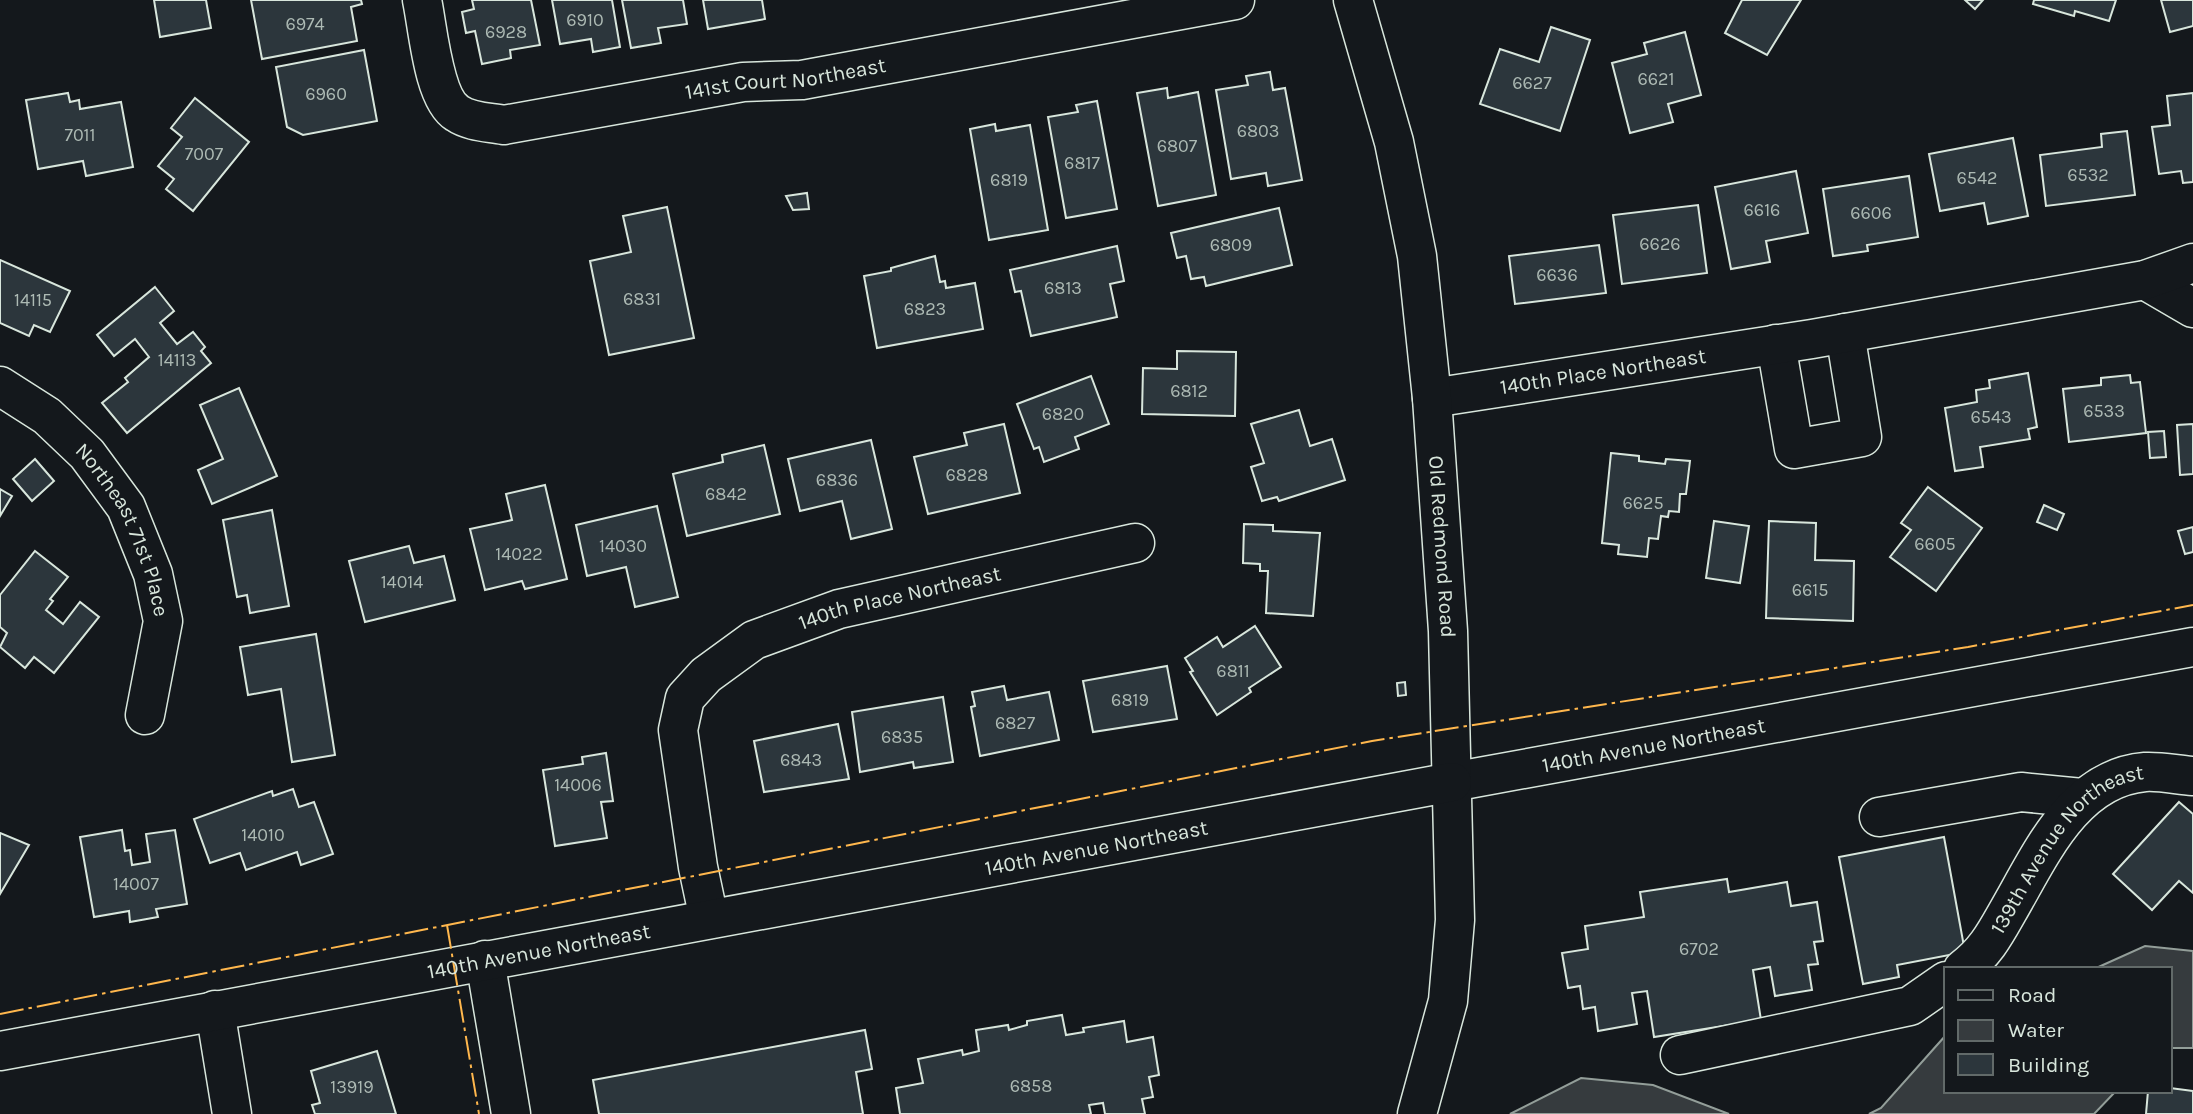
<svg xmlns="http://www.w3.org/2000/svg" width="2193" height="1114" viewBox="0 0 2193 1114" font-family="Karla,sans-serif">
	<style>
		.water { fill: #363b3e; stroke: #939e99; stroke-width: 2 }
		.building { fill: #2c363c; stroke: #d8e6dc; stroke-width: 2 }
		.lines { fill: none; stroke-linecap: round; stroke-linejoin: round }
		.minor-casing { stroke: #d8e6dc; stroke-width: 41 }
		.major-casing { stroke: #d8e6dc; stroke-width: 41 }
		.minor { stroke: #14181c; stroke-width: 38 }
		.major { stroke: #14181c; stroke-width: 38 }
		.power { stroke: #ffb74d; stroke-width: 2; stroke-dasharray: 24 5 3.5 5; stroke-linecap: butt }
		.labels { text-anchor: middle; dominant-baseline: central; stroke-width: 5; stroke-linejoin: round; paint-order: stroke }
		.number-label { font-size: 18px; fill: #adbab4 }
		.street-label { font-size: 21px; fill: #d8e6dc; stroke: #14181c }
	</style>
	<rect width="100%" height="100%" fill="#14181c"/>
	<g class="water">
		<path d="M2145,946L2193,951V1048H2170V969H2094Z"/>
		<path d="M1946,1035V1091H2116L2094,1114H1869L1881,1108Z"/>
		<path d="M1581,1078L1653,1085L1729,1114H1510Z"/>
	</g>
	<g class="building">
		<path d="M154,0H206L211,28L160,37Z"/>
		<path d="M251,0H361L362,4L351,7L357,41L262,59Z"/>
		<path d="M472,0H531L540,45L510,50L511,58L482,64L475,31L466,33L462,12L474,9Z"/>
		<path d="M552,0H612L620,47L593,52L591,39L560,44Z"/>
		<path d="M622,0H683L687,24L658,28L661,43L631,48Z"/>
		<path d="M703,0H762L765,19L708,29Z"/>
		<path d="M1742,0H1801L1767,55L1725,33Z"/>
		<path d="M1965,0H1983L1975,9Z"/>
		<path d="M2034,0H2116L2109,21L2075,11L2074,16L2033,4Z"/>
		<path d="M2161,0H2193V26L2170,32Z"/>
		<path d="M1551,27L1590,40L1560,131L1480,104L1500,49L1539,62Z"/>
		<path d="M1685,32L1701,95L1668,104L1673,122L1630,133L1612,63L1647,54L1644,43Z"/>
		<path d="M364,50L377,121L303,135L287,127L276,67Z"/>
		<path d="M1270,72L1273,90L1285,88L1302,180L1268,186L1266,173L1231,179L1216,90L1248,85L1246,76Z"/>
		<path d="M1167,88L1168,98L1198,92L1216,195L1158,206L1137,93Z"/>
		<path d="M68,93L70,102L79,100L80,109L121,102L133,167L86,176L83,161L38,169L26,100Z"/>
		<path d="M2193,93V182L2183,183L2181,171L2159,174L2152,127L2170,125L2167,96Z"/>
		<path d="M195,98L249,142L193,211L166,189L174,179L158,166L182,137L171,128Z"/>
		<path d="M1097,101L1117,209L1066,218L1048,117L1078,112L1076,105Z"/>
		<path d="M995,124L996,131L1030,125L1048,230L989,240L970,129Z"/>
		<path d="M2127,131L2135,195L2046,206L2040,155L2102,147L2101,134Z"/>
		<path d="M2013,138L2028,216L1988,224L1984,203L1940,211L1929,154Z"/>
		<path d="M1796,171L1808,233L1766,241L1770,262L1731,269L1715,187Z"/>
		<path d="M1909,176L1918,237L1867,245L1868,251L1833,256L1823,189Z"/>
		<path d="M807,193L809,209L793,210L786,196Z"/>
		<path d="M1698,205L1707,273L1622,284L1613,215Z"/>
		<path d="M667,207L694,338L609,355L590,261L631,252L623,216Z"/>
		<path d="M1279,208L1292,265L1206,286L1204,277L1191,279L1186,256L1177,258L1171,233Z"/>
		<path d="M1599,245L1606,293L1515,304L1509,256Z"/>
		<path d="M1117,246L1124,281L1110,284L1117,317L1031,336L1021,291L1015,292L1010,270Z"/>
		<path d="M935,256L940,282L945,281L946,288L975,283L983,329L877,348L864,276L891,271V268Z"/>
		<path d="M0,260L70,291L50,332L34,325L29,336L0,323Z"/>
		<path d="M155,287L174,311L160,323L177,344L193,332L205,347L201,351L211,363L127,433L102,403L128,382L125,378L149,357L135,339L114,356L97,335Z"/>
		<path d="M1177,351L1236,352L1235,416L1142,414L1143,368L1177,369Z"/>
		<path d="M2028,373L2037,427L2028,429L2030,439L1980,447L1983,467L1955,471L1945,408L1977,402L1976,390L1990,388L1989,380Z"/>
		<path d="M2130,375L2131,383L2140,382L2146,433L2069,442L2063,389L2101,385V378Z"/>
		<path d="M1091,376L1109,424L1075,437L1079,449L1044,462L1039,447L1034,449L1017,404Z"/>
		<path d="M239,388L277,476L212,504L198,470L223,459L200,405Z"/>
		<path d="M1299,410L1310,446L1332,439L1345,480L1279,501L1277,497L1262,501L1251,467L1264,463L1251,424Z"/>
		<path d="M1004,424L1020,493L928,514L914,457L967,445L964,433Z"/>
		<path d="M2193,424V474L2180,475L2177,425Z"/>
		<path d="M2164,431L2166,457L2150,458L2148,432Z"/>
		<path d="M871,440L892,529L851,539L842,501L800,511L788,459Z"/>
		<path d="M764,445L780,514L687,536L673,474L723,462L722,455Z"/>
		<path d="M1611,453L1639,456V461L1665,464L1666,459L1690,461L1686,494H1680L1679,512L1669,511L1668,517L1661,516L1658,539L1649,538L1647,557L1618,554L1619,545L1602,543Z"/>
		<path d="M35,459L54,481L32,501L13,479Z"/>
		<path d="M545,485L567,579L525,589L522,581L485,590L470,529L512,520L506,494Z"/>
		<path d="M1928,487L1982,528L1936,591L1890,557L1911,530L1901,523Z"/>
		<path d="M0,489L12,496L0,516Z"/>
		<path d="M2044,505L2064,514L2057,530L2037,522Z"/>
		<path d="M657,506L678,597L635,607L626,567L587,576L576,525Z"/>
		<path d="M272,510L289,606L250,613L247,595L237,597L223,520Z"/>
		<path d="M1714,521L1749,526L1740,583L1706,578Z"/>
		<path d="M1769,521L1816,523L1815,560L1854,561L1853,621L1766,618Z"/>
		<path d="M1244,524L1273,525V531L1320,533L1313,616L1266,613L1268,571H1260V564L1243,563Z"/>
		<path d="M2193,527V552L2185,554L2178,531Z"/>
		<path d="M409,546L414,563L444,556L455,600L365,622L349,561Z"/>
		<path d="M35,551L68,577L50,599L53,601L46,610L63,624L80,602L99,617L54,673L34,657L25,668L0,647L7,633L0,627V595Z"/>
		<path d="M1255,626L1281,667L1249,688L1251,692L1217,715L1190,672L1193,671L1185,658L1217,637L1223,647Z"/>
		<path d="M316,634L335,755L292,762L281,689L248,695L240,647Z"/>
		<path d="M1167,666L1177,719L1093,732L1083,681Z"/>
		<path d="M1405,682L1406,695L1398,696L1397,683Z"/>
		<path d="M1004,686L1007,700L1049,692L1059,740L980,756L971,707L975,706L972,692Z"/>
		<path d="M943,697L953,762L914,768L913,762L860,772L852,712Z"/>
		<path d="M838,724L849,779L764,792L754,741Z"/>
		<path d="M606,753L613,801L601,802L607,838L555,846L543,770L583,764L582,757Z"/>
		<path d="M293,789L299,807L314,802L333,854L301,865L297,852L246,870L240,853L210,863L194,819L272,791L273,796Z"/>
		<path d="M2179,802L2193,814V893L2179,881L2152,910L2113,874Z"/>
		<path d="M122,830L125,851L130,850L132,865L150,862L146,834L175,830L187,904L156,909L158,917L130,922L129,911L94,917L80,837Z"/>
		<path d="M0,833L29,845L0,894Z"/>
		<path d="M1944,837L1965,952L1897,965L1899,977L1863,984L1839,857Z"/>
		<path d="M1727,879L1729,892L1787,882L1791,906L1817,902L1823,941L1814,942L1818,964L1808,965L1812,990L1775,996L1770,967L1753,970L1761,1020L1654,1037L1647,991L1632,993L1637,1024L1598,1031L1595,1007L1583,1009L1580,986L1568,988L1562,953L1588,949L1585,926L1644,917L1640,892Z"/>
		<path d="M1062,1015L1066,1035L1084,1032L1083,1028L1124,1021L1127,1042L1153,1037L1159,1075L1149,1077L1153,1097L1142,1099L1145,1114H1105L1103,1103L1089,1105L1091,1114H900L896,1088L923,1083L918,1059L962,1050L963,1055L979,1051L976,1030L1008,1025L1009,1030L1027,1025V1021Z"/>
		<path d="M865,1030L872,1069L856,1072L863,1114H599L593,1080Z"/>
		<path d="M377,1051L396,1114H315L312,1105L320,1103L311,1071Z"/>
		<path d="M2170,1088L2193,1091V1114H2146L2148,1091H2170Z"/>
	</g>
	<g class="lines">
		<defs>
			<g id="minor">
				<path id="s1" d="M422,0C428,28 433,98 457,113C470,122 488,122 504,125L743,82L802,80L1235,0"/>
				<path d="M2145,280L2193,308"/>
				<path d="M1776,344L1794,449L1862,437L1845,333"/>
				<path id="s2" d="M0,386L47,416L87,454L126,507L153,574L163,621L145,715"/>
				<path id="s3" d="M1432,398L1812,339L2145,280L2193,263"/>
				<path id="s4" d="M1452,782L2193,647"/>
				<path d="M1879,817L2021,792L2082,798"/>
				<path id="s5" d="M709,919L698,867L678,730L685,698L706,675L754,640L839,609L1135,543"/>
				<path d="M485,960L511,1114"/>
				<path id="s6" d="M1963,969C1985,953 1995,934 2008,911C2040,856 2073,778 2145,772C2160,771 2178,775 2193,776"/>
				<path d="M215,1010L232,1114"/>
				<path d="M1680,1055L1910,1006L1946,981"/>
			</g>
			<g id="major">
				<path id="s7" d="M1353,0L1394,142L1417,256L1432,398L1448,631L1455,920L1448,1001L1417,1114"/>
				<path id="s8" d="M0,1051L1452,782"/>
			</g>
		</defs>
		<use href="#minor" class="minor-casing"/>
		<use href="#major" class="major-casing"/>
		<use href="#minor" class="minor"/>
		<use href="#major" class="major"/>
		<g class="power">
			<path d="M447,925L479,1114"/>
			<path d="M0,1014L1372,741L1968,647L2193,605"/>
		</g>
	</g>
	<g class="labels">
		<g class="number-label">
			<text x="585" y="20">6910</text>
			<text x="305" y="24">6974</text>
			<text x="506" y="32">6928</text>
			<text x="1656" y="79">6621</text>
			<text x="1532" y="83">6627</text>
			<text x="326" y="94">6960</text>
			<text x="1258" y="131">6803</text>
			<text x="80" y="135">7011</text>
			<text x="1177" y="146">6807</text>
			<text x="204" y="154">7007</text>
			<text x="1082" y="163">6817</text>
			<text x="2088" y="175">6532</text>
			<text x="1977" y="178">6542</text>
			<text x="1009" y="180">6819</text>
			<text x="1762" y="210">6616</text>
			<text x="1871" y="213">6606</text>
			<text x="1660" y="244">6626</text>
			<text x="1231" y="245">6809</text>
			<text x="1557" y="275">6636</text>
			<text x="1063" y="288">6813</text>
			<text x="642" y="299">6831</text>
			<text x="33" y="300">14115</text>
			<text x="925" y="309">6823</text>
			<text x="177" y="360">14113</text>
			<text x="1189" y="391">6812</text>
			<text x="2104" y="411">6533</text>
			<text x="1063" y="414">6820</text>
			<text x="1991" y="417">6543</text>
			<text x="967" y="475">6828</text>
			<text x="837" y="480">6836</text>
			<text x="726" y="494">6842</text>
			<text x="1643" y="503">6625</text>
			<text x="1935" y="544">6605</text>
			<text x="623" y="546">14030</text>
			<text x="519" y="554">14022</text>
			<text x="402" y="582">14014</text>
			<text x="1810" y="590">6615</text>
			<text x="1233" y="671">6811</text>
			<text x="1130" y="700">6819</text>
			<text x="1015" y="723">6827</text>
			<text x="902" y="737">6835</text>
			<text x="801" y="760">6843</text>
			<text x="578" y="785">14006</text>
			<text x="263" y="835">14010</text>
			<text x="136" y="884">14007</text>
			<text x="1699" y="949">6702</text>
			<text x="1031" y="1086">6858</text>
			<text x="352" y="1087">13919</text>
		</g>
		<g class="street-label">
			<text stroke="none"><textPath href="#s1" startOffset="455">141st Court Northeast</textPath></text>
			<text stroke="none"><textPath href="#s3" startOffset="173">140th Place Northeast</textPath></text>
			<text stroke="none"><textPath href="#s2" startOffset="196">Northeast 71st Place</textPath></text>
			<text stroke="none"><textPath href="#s7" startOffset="556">Old Redmond Road</textPath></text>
			<text stroke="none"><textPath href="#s5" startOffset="467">140th Place Northeast</textPath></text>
			<text stroke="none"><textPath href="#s4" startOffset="205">140th Avenue Northeast</textPath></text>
			<text stroke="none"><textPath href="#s8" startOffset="1115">140th Avenue Northeast</textPath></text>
			<text stroke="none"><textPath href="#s6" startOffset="163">139th Avenue Northeast</textPath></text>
			<text stroke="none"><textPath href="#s8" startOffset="548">140th Avenue Northeast</textPath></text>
		</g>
	</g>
	<rect x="1944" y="967" width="228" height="126" fill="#14181c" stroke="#626a69" stroke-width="2"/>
	<rect x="1958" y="990" width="35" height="10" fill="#14181c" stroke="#626a69" stroke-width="2"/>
	<text x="2008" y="1002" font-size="21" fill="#d8e6dc">Road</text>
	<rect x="1958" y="1020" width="35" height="21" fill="#363b3e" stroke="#626a69" stroke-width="2"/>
	<text x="2008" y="1037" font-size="21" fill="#d8e6dc">Water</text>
	<rect x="1958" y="1054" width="35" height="21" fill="#2c363c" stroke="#626a69" stroke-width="2"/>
	<text x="2008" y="1072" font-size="21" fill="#d8e6dc">Building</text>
</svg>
